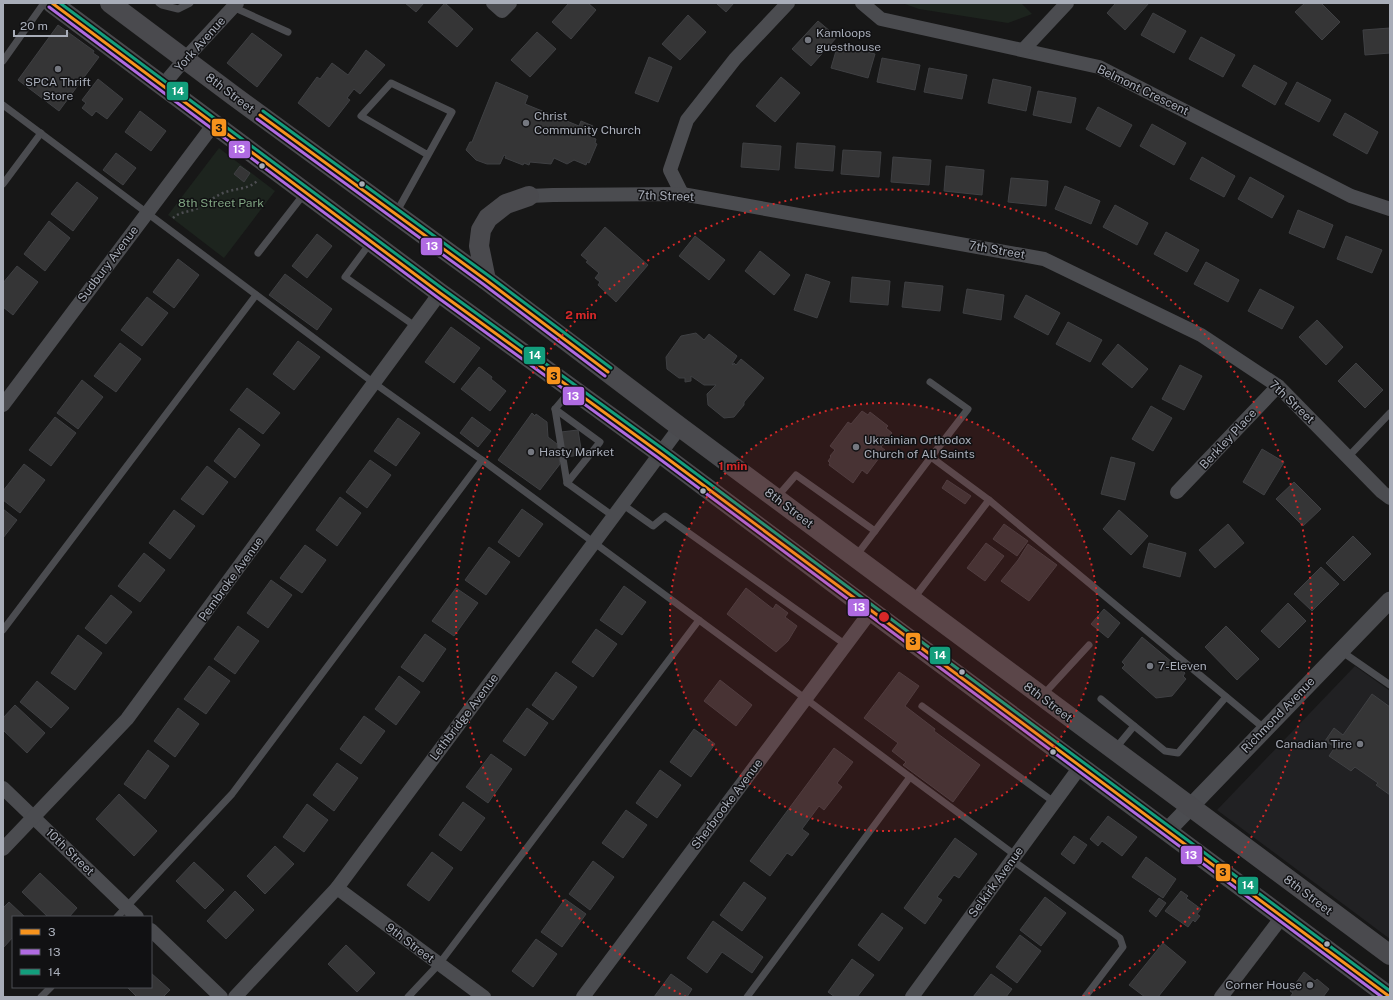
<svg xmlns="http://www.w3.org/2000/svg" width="1393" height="1000" viewBox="0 0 1393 1000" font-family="'Public Sans',sans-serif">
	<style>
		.built { fill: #212123 }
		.green { fill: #1d241e }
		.building { fill: #353536; stroke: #3f4043 }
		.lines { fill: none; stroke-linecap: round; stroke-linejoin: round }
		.path { stroke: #4d4e52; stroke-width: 2.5; stroke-dasharray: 2 3; stroke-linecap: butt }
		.service { stroke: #4b4c50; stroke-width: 7 }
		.minor { stroke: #4b4c50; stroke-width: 14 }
		.tertiary { stroke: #4b4c50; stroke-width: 17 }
		.secondary { stroke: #4a4a4e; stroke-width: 20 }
		.bus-1-casing { stroke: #111113; stroke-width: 6 }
		.bus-2-casing { stroke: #111113; stroke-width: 6 }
		.bus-3-casing { stroke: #111113; stroke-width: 6 }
		.bus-1 { stroke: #f7931d; stroke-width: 3 }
		.bus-2 { stroke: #b06be2; stroke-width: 3 }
		.bus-3 { stroke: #139e7c; stroke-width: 3 }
		.ring { fill: none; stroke: #d62828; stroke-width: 2; stroke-dasharray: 2 4 }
		.poi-dot { fill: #757880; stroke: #111113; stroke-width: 1.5 }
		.bus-dot { fill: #a8adb8; stroke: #111113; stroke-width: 1.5 }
		.labels { text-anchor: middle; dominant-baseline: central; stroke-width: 3; stroke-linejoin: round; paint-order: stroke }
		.poi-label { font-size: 12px; fill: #a8adb8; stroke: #111113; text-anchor: start }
		.street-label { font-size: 12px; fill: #a8adb8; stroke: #111113 }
		.park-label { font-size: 12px; fill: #7fa381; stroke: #111113 }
		.centre { fill: #d62828; stroke: #111113; stroke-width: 2 }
		.ring-label { font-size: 12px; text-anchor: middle; font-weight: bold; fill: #d62828; stroke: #111113; stroke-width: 3; stroke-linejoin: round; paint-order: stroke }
		.line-badge { stroke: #111113; stroke-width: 1.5 }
		.badge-label { font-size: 11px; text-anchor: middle; font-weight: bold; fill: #fff }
		.pale-badge-label { font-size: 11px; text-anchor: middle; font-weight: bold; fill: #111 }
	</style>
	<rect width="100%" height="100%" fill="#171717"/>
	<path class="built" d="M1355,666L1390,691V939L1217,810Z"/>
	<g class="green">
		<path d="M902,3H1021L1032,14L1008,23L919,9Z"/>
		<path d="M219,148L275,191L224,258L168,215Z"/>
	</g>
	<g class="building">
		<path d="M405,3H424L416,12Z"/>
		<path d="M445,3L473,29L457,47L428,22Z"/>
		<path d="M569,3H588L596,10L571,39L552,22Z"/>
		<path d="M716,3H734L726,12Z"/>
		<path d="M1116,3H1149L1125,30L1107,13Z"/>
		<path d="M1305,3H1321L1340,22L1322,40L1295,12Z"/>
		<path d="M1153,13L1186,31L1174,53L1141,35Z"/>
		<path d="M688,15L706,32L680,60L662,44Z"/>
		<path d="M818,21L837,37L811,66L792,49Z"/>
		<path d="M58,25L94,51L93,53L99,57L59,111L18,80Z"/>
		<path d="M1390,28V53L1365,55L1363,30Z"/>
		<path d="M537,32L556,49L530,77L511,60Z"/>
		<path d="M252,33L282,55L257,87L227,63Z"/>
		<path d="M1201,37L1235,55L1223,77L1189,59Z"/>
		<path d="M838,44L875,54L868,78L831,68Z"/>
		<path d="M366,50L385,65L360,94L354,89L347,98L350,100L329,127L298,103L317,77L320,79L332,63L348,75Z"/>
		<path d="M649,57L672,67L658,102L635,93Z"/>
		<path d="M882,58L920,65L915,90L877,82Z"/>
		<path d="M1254,65L1287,83L1275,105L1242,86Z"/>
		<path d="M929,68L967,75L962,99L924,92Z"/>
		<path d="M781,77L800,93L775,122L756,106Z"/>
		<path d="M98,79L123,99L107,119L96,111L92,116L82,108L86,103L82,100Z"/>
		<path d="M993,79L1031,87L1026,111L988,103Z"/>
		<path d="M496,82L528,96L525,104L579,126L581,121L593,126L589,136L596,139L595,143L597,144L589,163L587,162L586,165L574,160L567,164L554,158L551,164L530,162L529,165L524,163L523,165L505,158L506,156L504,155L500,164H487L476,160L466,150L470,142H472Z"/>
		<path d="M1297,82L1331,100L1319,122L1285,104Z"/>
		<path d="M1038,91L1076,98L1071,123L1033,115Z"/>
		<path d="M1098,107L1132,125L1120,147L1086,129Z"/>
		<path d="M140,111L166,131L151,151L125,132Z"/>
		<path d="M1345,113L1378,132L1367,154L1333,135Z"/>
		<path d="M1152,124L1186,143L1174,165L1140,146Z"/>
		<path d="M743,143L781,146L779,170L741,167Z"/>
		<path d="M797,143L835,146L833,171L795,168Z"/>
		<path d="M843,150L881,152L879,177L841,174Z"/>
		<path d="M116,153L136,168L123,185L103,170Z"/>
		<path d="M893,157L931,160L929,185L891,182Z"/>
		<path d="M1202,157L1235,176L1224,197L1190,179Z"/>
		<path d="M240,166L250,173L244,182L234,174Z"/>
		<path d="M946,166L984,170L982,195L944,191Z"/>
		<path d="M1250,177L1284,196L1272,218L1238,199Z"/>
		<path d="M1011,178L1048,181L1046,206L1008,202Z"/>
		<path d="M77,182L98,198L73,231L51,214Z"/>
		<path d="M1065,186L1100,201L1091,224L1055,209Z"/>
		<path d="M1115,205L1148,223L1137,245L1103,227Z"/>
		<path d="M1298,210L1333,225L1324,248L1289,233Z"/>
		<path d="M49,221L70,238L45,271L24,254Z"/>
		<path d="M605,227L648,265L616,302L598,285L600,282L595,278L599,273L586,262L588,261L581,255Z"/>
		<path d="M1166,232L1199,250L1187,272L1154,254Z"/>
		<path d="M317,234L332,246L307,278L292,266Z"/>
		<path d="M695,236L725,260L709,280L679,256Z"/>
		<path d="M1346,236L1382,250L1372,273L1337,259Z"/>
		<path d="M760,251L790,275L774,295L745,271Z"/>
		<path d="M178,259L199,275L174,308L153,292Z"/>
		<path d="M1206,262L1239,280L1228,302L1194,284Z"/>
		<path d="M17,266L38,282L13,315L3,307V283Z"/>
		<path d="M285,274L332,309L317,330L269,295Z"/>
		<path d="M806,274L830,282L817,318L794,310Z"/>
		<path d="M852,277L890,281L888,305L850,302Z"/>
		<path d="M905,282L943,286L940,311L902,307Z"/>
		<path d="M967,289L1004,295L1001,320L963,313Z"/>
		<path d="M1260,289L1294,307L1282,329L1248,311Z"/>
		<path d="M1026,295L1060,313L1048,335L1014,317Z"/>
		<path d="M147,297L168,313L142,346L121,330Z"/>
		<path d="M1317,320L1343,347L1326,365L1299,337Z"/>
		<path d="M1068,322L1102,340L1090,362L1056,344Z"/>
		<path d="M451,327L480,348L454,383L425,362Z"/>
		<path d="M696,333L704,340L709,334L737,356L732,364L733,365L734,363L736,365L741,359L764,378L744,402V405L734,417L724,418L708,405L707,394L716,385H704L691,376V381L685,382V378H679L667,369L666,357L681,336Z"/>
		<path d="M298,341L320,357L294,390L273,374Z"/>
		<path d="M120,343L141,359L116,392L94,376Z"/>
		<path d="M1118,344L1148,369L1132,388L1102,364Z"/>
		<path d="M1356,363L1383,390L1365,408L1338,381Z"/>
		<path d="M1180,365L1202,376L1184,410L1162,399Z"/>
		<path d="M479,367L492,377L491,379L506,391L490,411L461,389Z"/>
		<path d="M82,380L103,397L78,429L57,413Z"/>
		<path d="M247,388L280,413L263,434L230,410Z"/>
		<path d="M1151,406L1172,418L1153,451L1132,439Z"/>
		<path d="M862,411L868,415L870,412L888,426L886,428L892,433L881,447L885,450L867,474L862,470L853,483L829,465L830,463L828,461L831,457L830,456L835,450L830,446L848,422L851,424Z"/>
		<path d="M532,413L535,416L536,414L547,422L548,437L557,444L560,464L540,490L498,460Z"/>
		<path d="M55,417L76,433L51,466L29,450Z"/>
		<path d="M472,417L491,431L478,447L460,433Z"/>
		<path d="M398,418L420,433L396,466L374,451Z"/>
		<path d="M239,428L260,445L235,478L214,461Z"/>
		<path d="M578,430L582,455L564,457L561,432Z"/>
		<path d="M1262,449L1284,462L1264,495L1243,482Z"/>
		<path d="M1111,457L1135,463L1125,500L1101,494Z"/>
		<path d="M370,460L391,475L367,508L346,492Z"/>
		<path d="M24,464L45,480L20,513L3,500V491Z"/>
		<path d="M207,466L228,482L203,515L181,499Z"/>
		<path d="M947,480L971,496L965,504L942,488Z"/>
		<path d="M1294,482L1321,509L1303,526L1276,499Z"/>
		<path d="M340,497L361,513L337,546L316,530Z"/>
		<path d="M3,509L17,520L3,538Z"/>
		<path d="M522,509L543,524L519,557L498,542Z"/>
		<path d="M174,510L195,526L170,559L149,543Z"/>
		<path d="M1119,510L1148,536L1131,555L1103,529Z"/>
		<path d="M1004,524L1028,541L1017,556L993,539Z"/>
		<path d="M1228,524L1244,543L1215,568L1199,550Z"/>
		<path d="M1353,536L1371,554L1344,581L1326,563Z"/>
		<path d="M986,543L1004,556L985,581L967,568Z"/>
		<path d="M1149,543L1186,553L1180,577L1143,567Z"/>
		<path d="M1028,544L1057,565L1029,601L1001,581L1018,560Z"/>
		<path d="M305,545L326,560L302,593L280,578Z"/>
		<path d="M489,547L510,562L486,595L465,580Z"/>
		<path d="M144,553L165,570L140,602L118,586Z"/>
		<path d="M1321,567L1339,584L1312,611L1294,594Z"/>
		<path d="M271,580L292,595L268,628L247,613Z"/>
		<path d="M624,586L646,602L622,635L600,620Z"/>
		<path d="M456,588L478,603L454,636L432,621Z"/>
		<path d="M746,588L773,609L776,604L788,613L785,617L797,626L788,641L776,652L727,614Z"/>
		<path d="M111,595L132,612L106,644L85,628Z"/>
		<path d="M1288,603L1306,621L1279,648L1261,631Z"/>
		<path d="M1104,609L1120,623L1108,638L1091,624Z"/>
		<path d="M238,626L259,641L235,674L214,659Z"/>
		<path d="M1226,626L1259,659L1237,680L1205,647Z"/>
		<path d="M596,629L617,644L593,677L572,662Z"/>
		<path d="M425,634L446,649L423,682L401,667Z"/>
		<path d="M78,635L102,653L75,690L51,673Z"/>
		<path d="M1142,637L1185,673L1183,676L1186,679L1172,696L1156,698L1122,668L1125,665L1122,662Z"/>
		<path d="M209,666L230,681L206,714L184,699Z"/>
		<path d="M556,672L577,687L553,720L532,705Z"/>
		<path d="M899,672L919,686L905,706L935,729L934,731L980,765L953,802L903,765L906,762L892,751L898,743L864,718Z"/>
		<path d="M399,676L420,692L396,725L375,709Z"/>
		<path d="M720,680L752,705L736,726L704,701Z"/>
		<path d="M37,681L69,708L51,728L20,702Z"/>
		<path d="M1372,694L1390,707V795L1376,785L1378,783L1355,767L1351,771L1329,756L1335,747L1325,741L1334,728L1343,735Z"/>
		<path d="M15,705L45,733L27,753L3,730V718Z"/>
		<path d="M178,708L199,724L175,757L154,741Z"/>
		<path d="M527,708L548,723L525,756L503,741Z"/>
		<path d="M364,716L385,731L361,764L340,749Z"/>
		<path d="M694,729L715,744L691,777L670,762Z"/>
		<path d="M834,748L853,762L837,783L842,787L824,810L819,806L802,829L809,834L792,856L787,853L770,876L750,861Z"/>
		<path d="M148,750L169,766L145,799L124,784Z"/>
		<path d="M491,754L512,769L488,803L466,787Z"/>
		<path d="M337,763L358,778L334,811L313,795Z"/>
		<path d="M660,770L681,785L657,818L636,803Z"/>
		<path d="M119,794L157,831L134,856L96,819Z"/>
		<path d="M463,802L485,818L461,851L439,835Z"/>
		<path d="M307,804L328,820L304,852L283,837Z"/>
		<path d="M626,810L647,825L623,858L602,843Z"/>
		<path d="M1108,816L1137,837L1122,856L1102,841L1098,846L1090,839Z"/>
		<path d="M1074,836L1087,845L1074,864L1061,854Z"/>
		<path d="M955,838L977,854L959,878L954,875L937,897L942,900L925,924L904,908Z"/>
		<path d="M275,846L294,864L265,894L247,876Z"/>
		<path d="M432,852L453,868L429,901L407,885Z"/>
		<path d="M1146,857L1176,879L1163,898L1132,877Z"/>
		<path d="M593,861L614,877L590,910L569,894Z"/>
		<path d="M194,862L224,890L205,909L176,881Z"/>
		<path d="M40,873L77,908L69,917H48L22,892Z"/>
		<path d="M744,882L766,898L742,931L720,915Z"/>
		<path d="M235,891L254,910L226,939L207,921Z"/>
		<path d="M1181,891L1188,896L1186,898L1201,909L1197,914L1200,916L1195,922L1193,920L1188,927L1165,911Z"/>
		<path d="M1045,897L1066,913L1041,946L1020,930Z"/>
		<path d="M1159,898L1166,903L1156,917L1149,911Z"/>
		<path d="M565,899L586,914L562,947L541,932Z"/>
		<path d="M9,902L25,917H13V937L4,947L3,908Z"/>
		<path d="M882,913L903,928L879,961L858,945Z"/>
		<path d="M713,921L763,957L752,973L722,952L707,973L687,958Z"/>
		<path d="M1020,935L1041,951L1017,983L996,967Z"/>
		<path d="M536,939L557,954L533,987L512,971Z"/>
		<path d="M1163,943L1186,962L1158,997H1145L1129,985Z"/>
		<path d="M346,945L375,973L357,992L328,964Z"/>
		<path d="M852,959L874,975L857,997H835L828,992Z"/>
		<path d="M1304,972L1315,981L1317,979L1329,989L1323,997H1290L1293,993L1290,991Z"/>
		<path d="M151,973L170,990L163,997H137L127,987H151Z"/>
		<path d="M671,974L692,989L687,997H654Z"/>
		<path d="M991,974L1012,989L1006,997H973Z"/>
	</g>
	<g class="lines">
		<path class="path" d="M173,218C179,212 188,212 196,209C205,205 213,197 223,193C235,188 249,190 258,180"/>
		<g class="service">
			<path d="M159,3L162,5L178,9L190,3"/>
			<path d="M233,7L288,32"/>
			<path d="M3,61L44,3"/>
			<path d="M3,105L374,383L482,460L806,699L910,777L747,997"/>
			<path d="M3,184L41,133"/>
			<path d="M396,213L452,112L391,83L361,116L428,155"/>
			<path d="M371,242L345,277L415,326"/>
			<path d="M258,253L304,194"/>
			<path d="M571,390L555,409L600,442L567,483L613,516"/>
			<path d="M555,409L567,483"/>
			<path d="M1348,457L1390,413"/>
			<path d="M777,497L796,475L875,531"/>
			<path d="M989,500L1265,729"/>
			<path d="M622,504L653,526L665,516L846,645"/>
			<path d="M856,556L931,457"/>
			<path d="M914,598L989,500L931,457L968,409L930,382"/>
			<path d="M3,630L256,295"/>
			<path d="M1341,651L1390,685"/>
			<path d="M1043,695L1089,645"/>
			<path d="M1101,699L1165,751L1178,753L1226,697"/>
			<path d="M922,706L1054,802"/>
			<path d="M1115,749L1134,726"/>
			<path d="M910,777L1015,855"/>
			<path d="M1012,860L1120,938L1123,947L1085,997"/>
			<path d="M117,917L232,794L482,460"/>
			<path d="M41,997L51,987"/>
			<path d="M408,997L439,964L699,620"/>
		</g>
		<g class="minor">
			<path d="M493,3L502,11L510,3"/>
			<path d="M862,3L881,19L1099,67L1351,196L1390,209"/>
			<path d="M1023,50L1067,3"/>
			<path d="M163,85L185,59L237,3"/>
			<path d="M682,194L670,170L687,120L735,59L788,3"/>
			<path d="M529,196L553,195L682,194L1044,259L1201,335L1278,386L1382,492L1390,498"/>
			<path d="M3,405L214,124"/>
			<path d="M1177,492L1278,386"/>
			<path d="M3,788L137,917"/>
			<path d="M3,849L127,719L440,293"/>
			<path d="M337,888L484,997"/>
			<path d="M151,930L221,997"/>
			<path d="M235,997L337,888L680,427"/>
			<path d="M583,997L871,611"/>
			<path d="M912,997L1080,767"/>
			<path d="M1221,997L1282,917"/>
		</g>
		<path class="tertiary" d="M1167,831L1390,600"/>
		<g class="secondary">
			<path d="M52,3L440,293L660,453L871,611L1390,997"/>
			<path d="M110,3L234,96L486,280L680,427L1390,955"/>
			<path d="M486,280L479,246L481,230L488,218L506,204L529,196"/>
		</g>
		<defs>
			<g id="bus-1">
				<path d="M52,3L440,293L660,453L1390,997"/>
				<path d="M260,115L486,280L608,372"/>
			</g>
			<g id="bus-2">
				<path d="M49,7L437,297L657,457L1382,997"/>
				<path d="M257,119L483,284L605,376"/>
			</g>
			<g id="bus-3">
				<path d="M60,3L443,289L663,449L1390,991"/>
				<path d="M263,111L489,276L611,368"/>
			</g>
		</defs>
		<use href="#bus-1" class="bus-1-casing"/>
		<use href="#bus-2" class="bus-2-casing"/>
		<use href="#bus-3" class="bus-3-casing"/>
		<use href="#bus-1" class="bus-1"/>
		<use href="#bus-2" class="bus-2"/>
		<use href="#bus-3" class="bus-3"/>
	</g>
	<circle cx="884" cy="617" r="214" fill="#d62828" fill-opacity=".12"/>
	<g class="ring">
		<circle cx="884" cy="617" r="214"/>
		<path d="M686 997A428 428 0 1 1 1082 997"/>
	</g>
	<g class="poi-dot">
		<circle cx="808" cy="40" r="4"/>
		<circle cx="58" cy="69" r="4"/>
		<circle cx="526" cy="123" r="4"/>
		<circle cx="856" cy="447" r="4"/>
		<circle cx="531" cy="452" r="4"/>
		<circle cx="1150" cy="666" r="4"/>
		<circle cx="1360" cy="744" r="4"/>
		<circle cx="1310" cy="985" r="4"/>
	</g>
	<g class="bus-dot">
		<circle cx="262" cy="166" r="3.5"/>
		<circle cx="362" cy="184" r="3.5"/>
		<circle cx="703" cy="491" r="3.5"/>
		<circle cx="962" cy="672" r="3.5"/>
		<circle cx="1053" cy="752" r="3.5"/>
		<circle cx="1327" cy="944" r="3.5"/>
	</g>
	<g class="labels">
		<g class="poi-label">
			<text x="816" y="33">Kamloops<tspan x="816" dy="14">guesthouse</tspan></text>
			<text x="58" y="82" text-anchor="middle">SPCA Thrift<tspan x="58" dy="14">Store</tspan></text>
			<text x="534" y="116">Christ<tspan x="534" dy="14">Community Church</tspan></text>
			<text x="864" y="440">Ukrainian Orthodox<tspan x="864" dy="14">Church of All Saints</tspan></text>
			<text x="539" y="452">Hasty Market</text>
			<text x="1158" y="666">7-Eleven</text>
			<text x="1352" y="744" text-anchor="end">Canadian Tire</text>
			<text x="1302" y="985" text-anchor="end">Corner House</text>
		</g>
		<g class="street-label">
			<text transform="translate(200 44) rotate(-48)">York Avenue</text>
			<text transform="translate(1143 90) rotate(26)">Belmont Crescent</text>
			<text transform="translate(230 93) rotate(37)">8th Street</text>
			<text transform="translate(666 196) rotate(2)">7th Street</text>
			<text transform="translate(997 250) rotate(10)">7th Street</text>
			<text transform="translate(108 264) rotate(-53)">Sudbury Avenue</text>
			<text transform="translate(1292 402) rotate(43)">7th Street</text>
			<text transform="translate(1228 439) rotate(-47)">Berkley Place</text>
			<text transform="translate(789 508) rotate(37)">8th Street</text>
			<text transform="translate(231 579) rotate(-54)">Pembroke Avenue</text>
			<text transform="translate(1048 702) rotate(37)">8th Street</text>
			<text transform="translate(1278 715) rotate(-46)">Richmond Avenue</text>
			<text transform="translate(464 717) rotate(-53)">Lethbridge Avenue</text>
			<text transform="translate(727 804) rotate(-53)">Sherbrooke Avenue</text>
			<text transform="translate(70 852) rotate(44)">10th Street</text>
			<text transform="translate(996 882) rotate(-54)">Selkirk Avenue</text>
			<text transform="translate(1308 895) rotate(37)">8th Street</text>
			<text transform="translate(410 943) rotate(37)">9th Street</text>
		</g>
		<g class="park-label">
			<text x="221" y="203">8th Street Park</text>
		</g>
	</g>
	<circle cx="884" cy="617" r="6" class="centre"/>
	<g class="ring-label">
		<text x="581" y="319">2 min</text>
		<text x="733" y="470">1 min</text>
	</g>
	<g class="line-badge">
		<rect x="166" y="81" width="23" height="20" rx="4" fill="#139e7c"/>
		<rect x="211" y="118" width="16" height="19" rx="4" fill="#f7931d"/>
		<rect x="228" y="140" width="23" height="19" rx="4" fill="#b06be2"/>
		<rect x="420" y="237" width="23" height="19" rx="4" fill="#b06be2"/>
		<rect x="523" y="346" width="23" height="19" rx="4" fill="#139e7c"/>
		<rect x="546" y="366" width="15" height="19" rx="4" fill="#f7931d"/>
		<rect x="562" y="386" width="23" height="20" rx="4" fill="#b06be2"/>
		<rect x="847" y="598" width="23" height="19" rx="4" fill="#b06be2"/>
		<rect x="905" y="632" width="16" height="19" rx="4" fill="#f7931d"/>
		<rect x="929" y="646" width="22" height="19" rx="4" fill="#139e7c"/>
		<rect x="1180" y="845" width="23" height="20" rx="4" fill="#b06be2"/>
		<rect x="1215" y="863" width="16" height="19" rx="4" fill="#f7931d"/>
		<rect x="1237" y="876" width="22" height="19" rx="4" fill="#139e7c"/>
	</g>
	<g class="badge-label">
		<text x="178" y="95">14</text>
		<text x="239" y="153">13</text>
		<text x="432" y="250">13</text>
		<text x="535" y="359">14</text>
		<text x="573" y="400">13</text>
		<text x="859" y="611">13</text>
		<text x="940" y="659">14</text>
		<text x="1191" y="859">13</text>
		<text x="1248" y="889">14</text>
	</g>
	<g class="pale-badge-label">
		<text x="219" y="132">3</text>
		<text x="554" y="380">3</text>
		<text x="913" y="645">3</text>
		<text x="1223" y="876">3</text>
	</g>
	<rect width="1393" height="1000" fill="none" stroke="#a8adb8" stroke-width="8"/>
	<rect x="12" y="916" width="140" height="72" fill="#111113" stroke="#4d4f55"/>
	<rect x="20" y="929" width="20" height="6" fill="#f7931d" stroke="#4d4f55"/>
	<text x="48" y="936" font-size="12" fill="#a8adb8">3</text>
	<rect x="20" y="949" width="20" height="6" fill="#b06be2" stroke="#4d4f55"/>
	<text x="48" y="956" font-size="12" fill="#a8adb8">13</text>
	<rect x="20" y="969" width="20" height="6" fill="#139e7c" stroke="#4d4f55"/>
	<text x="48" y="976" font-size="12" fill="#a8adb8">14</text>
	<path d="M14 30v6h53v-6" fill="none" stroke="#a8adb8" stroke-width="2"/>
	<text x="20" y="30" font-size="12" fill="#a8adb8" stroke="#111113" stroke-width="3" paint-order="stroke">20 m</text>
</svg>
